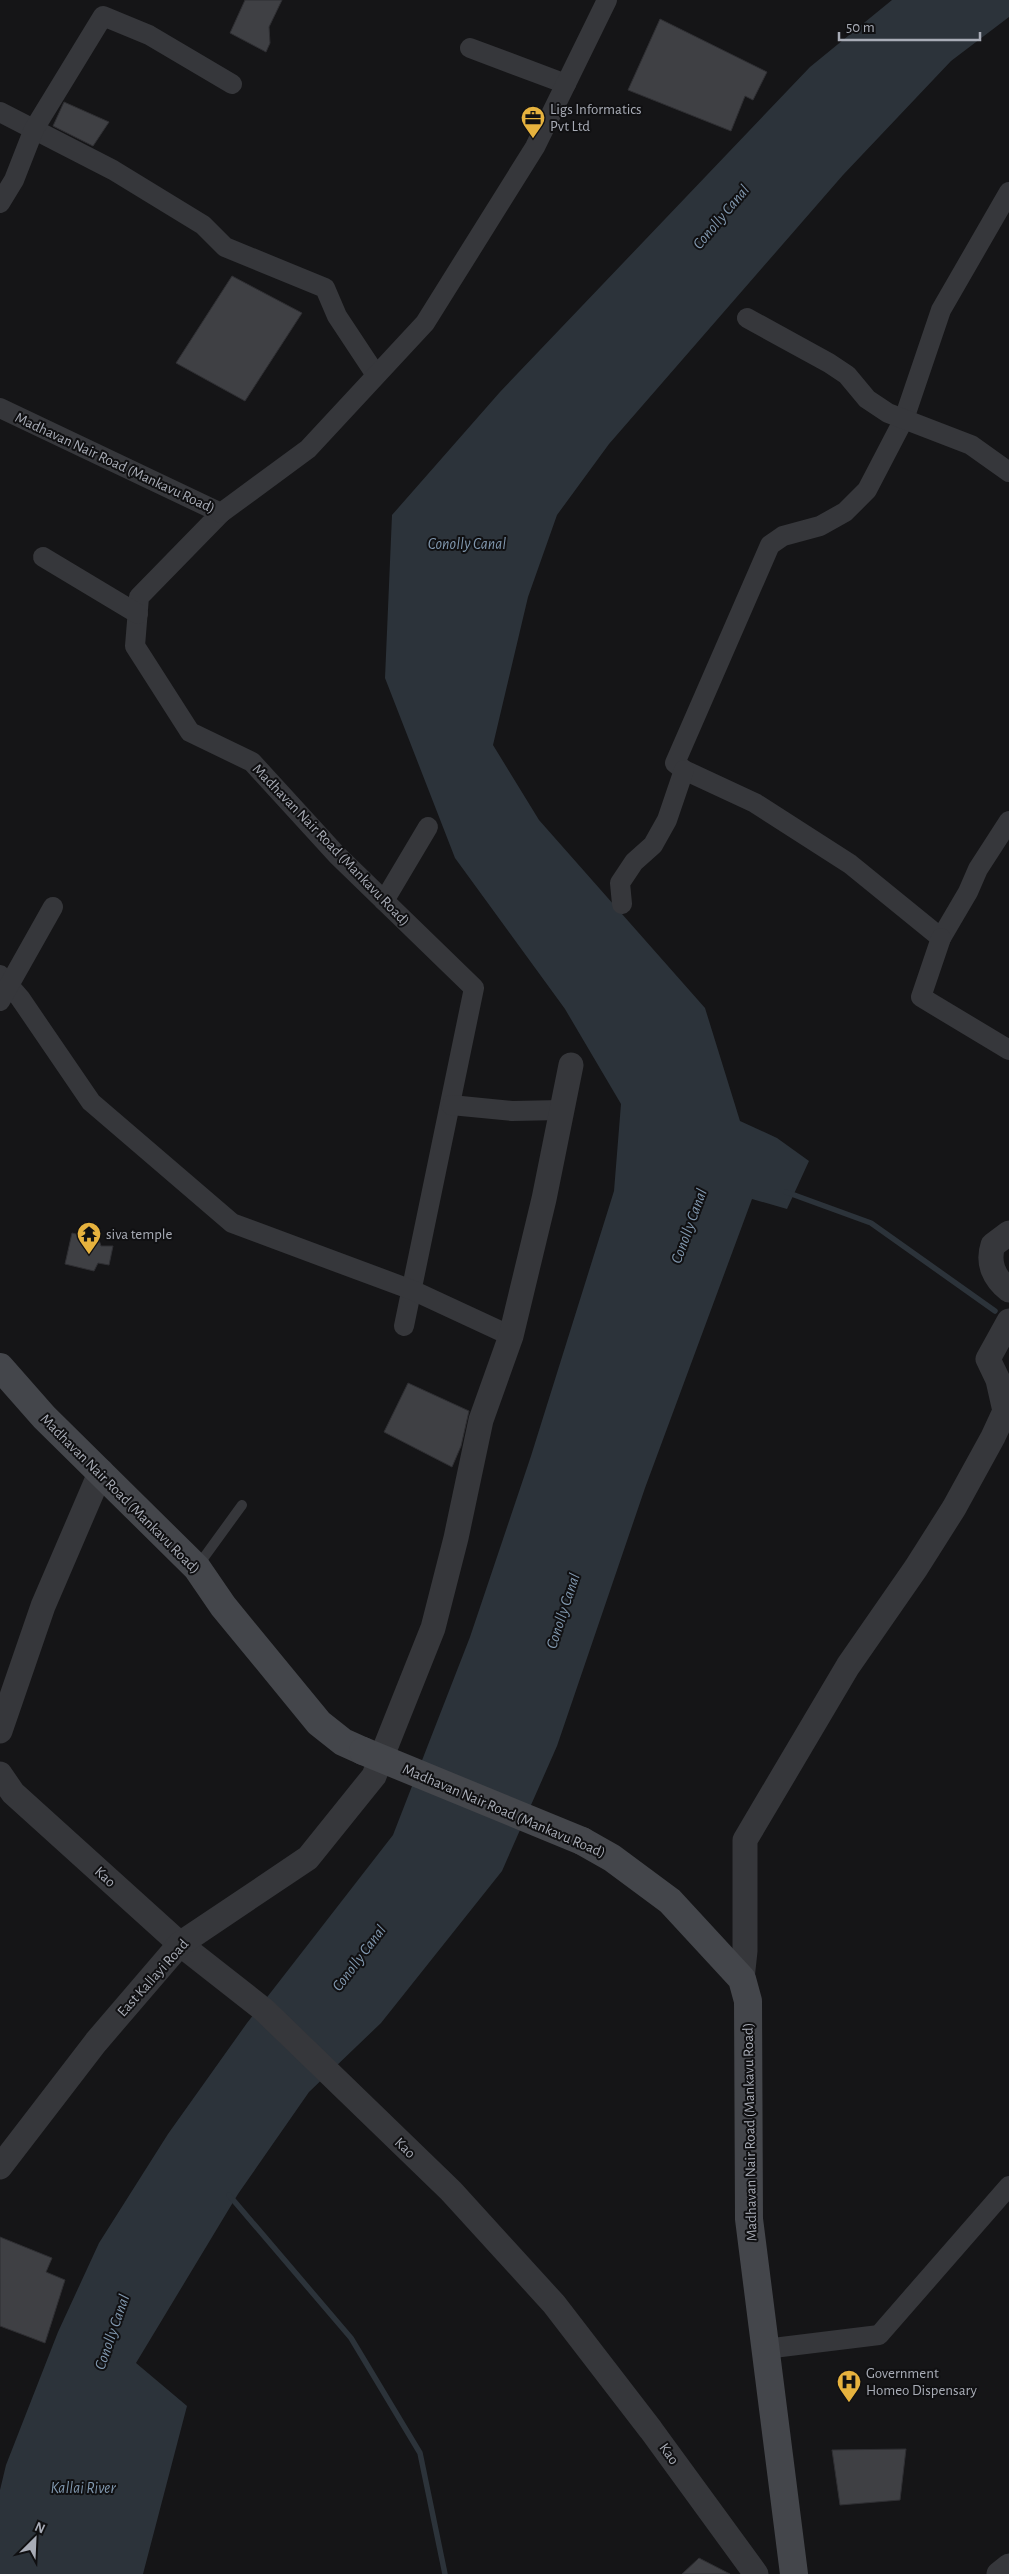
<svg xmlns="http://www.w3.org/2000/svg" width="1009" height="2574" viewBox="0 0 1009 2574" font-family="'Alegreya Sans',sans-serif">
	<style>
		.water { fill: #2c333a }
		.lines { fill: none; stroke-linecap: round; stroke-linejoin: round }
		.stream { stroke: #2c333a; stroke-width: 5.5 }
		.building { fill: #3f4044; stroke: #2f2f33 }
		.service { stroke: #36373b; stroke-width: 10 }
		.minor { stroke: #36373b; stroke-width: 20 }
		.tertiary { stroke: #36373b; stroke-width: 25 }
		.secondary { stroke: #44464b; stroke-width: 28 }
		.secondary-bridge { stroke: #44464b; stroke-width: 28 }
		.labels { text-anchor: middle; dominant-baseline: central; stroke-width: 4; stroke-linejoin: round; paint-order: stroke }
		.poi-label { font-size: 15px; fill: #a8acb6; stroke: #101012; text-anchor: start }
		.street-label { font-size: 15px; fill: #a8acb6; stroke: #101012 }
		.water-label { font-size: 16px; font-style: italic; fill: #8198af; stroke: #101012 }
	</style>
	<rect width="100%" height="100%" fill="#151517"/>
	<path class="water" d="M892,0H1009V17L951,61L843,175L609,444L557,515L528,597L493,745L539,820L705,1008L740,1121L777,1138L809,1161L787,1209L752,1199L645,1488L557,1746L502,1871L381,2023L309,2092L238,2194L136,2363L187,2406L143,2574H0V2490L6,2465L58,2332L99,2243L168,2134L247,2023L393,1835L470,1637L531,1456L614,1191L621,1104L565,1009L455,858L385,678L392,515L500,392L810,67Z"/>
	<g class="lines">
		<g class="stream">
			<path d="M786,1192L871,1223L995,1311"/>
			<path d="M229,2195L351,2338L420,2453L445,2574"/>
		</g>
	</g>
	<g class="building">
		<path d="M245,0H282L269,27L270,43L266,52L230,33Z"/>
		<path d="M660,19L767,72L753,100L745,96L731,131L628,90Z"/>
		<path d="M64,102L109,122L93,146L53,126Z"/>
		<path d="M232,276L302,313L245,401L176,363Z"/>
		<path d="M72,1233L99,1240L101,1246H113L109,1265L98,1263L94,1271L65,1264Z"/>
		<path d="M408,1383L469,1411L461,1446L452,1467L384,1432Z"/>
		<path d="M0,2237L52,2258L46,2272L65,2280L45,2343L0,2326Z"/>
		<path d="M906,2449L900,2500L840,2505L832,2450Z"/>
		<path d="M699,2558L730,2574H682Z"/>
	</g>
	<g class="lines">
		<path class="service" d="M197,1567L242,1505"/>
		<g class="minor">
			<path d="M470,48L566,84"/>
			<path d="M0,112L113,170L203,225L225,247L325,288L337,316L376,375"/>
			<path d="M1009,192L941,310L904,419L867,490L845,512L820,526L783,536L770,545L675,763L684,770L755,803L850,864L941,938L968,892L978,869L1009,821"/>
			<path d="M0,203L14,180L34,129L103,16L149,35L232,84"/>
			<path d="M747,318L829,363L847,375L867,399L888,413L971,445L1009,472"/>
			<path d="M0,408L221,513L139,597L135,646L190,732L252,762L337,855L474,988L404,1326"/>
			<path d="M221,513L308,449L425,323L535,147L607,0"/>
			<path d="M43,557L138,614"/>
			<path d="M384,901L428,827"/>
			<path d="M622,904L620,883L634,862L653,845L667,820L684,770"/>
			<path d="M941,938L921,997L1009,1050"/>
			<path d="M0,975L20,998L91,1102L232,1223L412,1290L511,1336"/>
			<path d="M0,1001L53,907"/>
			<path d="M451,1105L512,1111L562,1110"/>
			<path d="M765,2349L879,2335L1009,2186"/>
		</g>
		<g class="tertiary">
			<path d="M1009,1233L993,1245C987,1263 994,1278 1009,1290"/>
			<path d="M0,1731L43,1606L101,1471"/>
			<path d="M0,1774L13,1793L180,1944L264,2010L451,2191L554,2304L651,2430L756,2574"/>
			<path d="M742,1979L745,1951V1840L848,1666L916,1568L954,1508L993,1437L1005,1411L998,1380L988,1359L1009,1321"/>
			<path d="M0,2167L96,2042L180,1944L308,1858L374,1776L433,1628L456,1538L481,1420L511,1336L544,1199L571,1065"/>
			<path d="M999,2574L1009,2566"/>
		</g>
		<g class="secondary">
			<path d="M0,1367L44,1417L197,1568L223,1606L319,1723L343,1742L363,1751"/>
			<path d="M582,1841L612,1858L670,1901L742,1979L748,2001L749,2219L794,2574"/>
		</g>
		<path class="secondary-bridge" d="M363,1751L582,1841"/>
	</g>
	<defs>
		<symbol id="office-pin" viewBox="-11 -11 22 30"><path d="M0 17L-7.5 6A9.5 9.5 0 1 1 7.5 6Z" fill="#e6b23e" stroke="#101012"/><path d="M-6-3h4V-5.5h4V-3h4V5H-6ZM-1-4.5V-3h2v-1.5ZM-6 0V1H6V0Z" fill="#111"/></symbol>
		<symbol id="temple-pin" viewBox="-11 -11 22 30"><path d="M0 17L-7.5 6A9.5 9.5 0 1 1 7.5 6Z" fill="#e6b23e" stroke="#101012"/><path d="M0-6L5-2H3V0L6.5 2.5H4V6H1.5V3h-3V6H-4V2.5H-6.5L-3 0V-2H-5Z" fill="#111"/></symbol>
		<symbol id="hospital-pin" viewBox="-11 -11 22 30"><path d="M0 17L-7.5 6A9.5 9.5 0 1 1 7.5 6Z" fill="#e6b23e" stroke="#101012"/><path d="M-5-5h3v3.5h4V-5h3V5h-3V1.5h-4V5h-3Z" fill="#111"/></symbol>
	</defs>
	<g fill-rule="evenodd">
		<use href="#office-pin" x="519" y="104" width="28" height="38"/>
		<use href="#temple-pin" x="75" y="1220" width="28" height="38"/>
		<use href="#hospital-pin" x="835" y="2368" width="28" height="38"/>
	</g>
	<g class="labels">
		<g class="poi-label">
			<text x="550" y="109">Ligs Informatics<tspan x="550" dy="17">Pvt Ltd</tspan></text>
			<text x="106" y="1234">siva temple</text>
			<text x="866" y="2373">Government<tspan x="866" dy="17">Homeo Dispensary</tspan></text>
		</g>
		<g class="street-label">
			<text transform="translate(115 463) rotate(25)">Madhavan Nair Road (Mankavu Road)</text>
			<text transform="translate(331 845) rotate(46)">Madhavan Nair Road (Mankavu Road)</text>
			<text transform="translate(120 1494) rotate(45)">Madhavan Nair Road (Mankavu Road)</text>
			<text transform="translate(504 1811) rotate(23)">Madhavan Nair Road (Mankavu Road)</text>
			<text transform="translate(105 1877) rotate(42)">Kao</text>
			<text transform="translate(153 1978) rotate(-48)">East Kallayi Road</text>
			<text transform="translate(750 2132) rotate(-91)">Madhavan Nair Road (Mankavu Road)</text>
			<text transform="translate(405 2148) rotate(44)">Kao</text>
			<text transform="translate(669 2454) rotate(54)">Kao</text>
		</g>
		<g class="water-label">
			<text transform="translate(721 217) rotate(-50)">Conolly Canal</text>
			<text x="467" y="544">Conolly Canal</text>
			<text transform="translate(689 1226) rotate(-70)">Conolly Canal</text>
			<text transform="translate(563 1611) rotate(-72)">Conolly Canal</text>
			<text transform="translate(359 1958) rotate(-53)">Conolly Canal</text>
			<text transform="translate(112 2332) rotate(-71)">Conolly Canal</text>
			<text x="83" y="2488">Kallai River</text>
		</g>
	</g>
	<g transform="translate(35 2539) rotate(24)" stroke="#101012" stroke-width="4" paint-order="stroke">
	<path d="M0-4L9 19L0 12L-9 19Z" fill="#a8acb6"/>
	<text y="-8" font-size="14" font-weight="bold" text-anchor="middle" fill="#a8acb6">N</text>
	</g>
	<path d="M839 32v8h141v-8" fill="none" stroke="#a8acb6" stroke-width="2.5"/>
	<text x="846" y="32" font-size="15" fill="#a8acb6" stroke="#101012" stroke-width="4" paint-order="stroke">50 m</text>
</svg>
